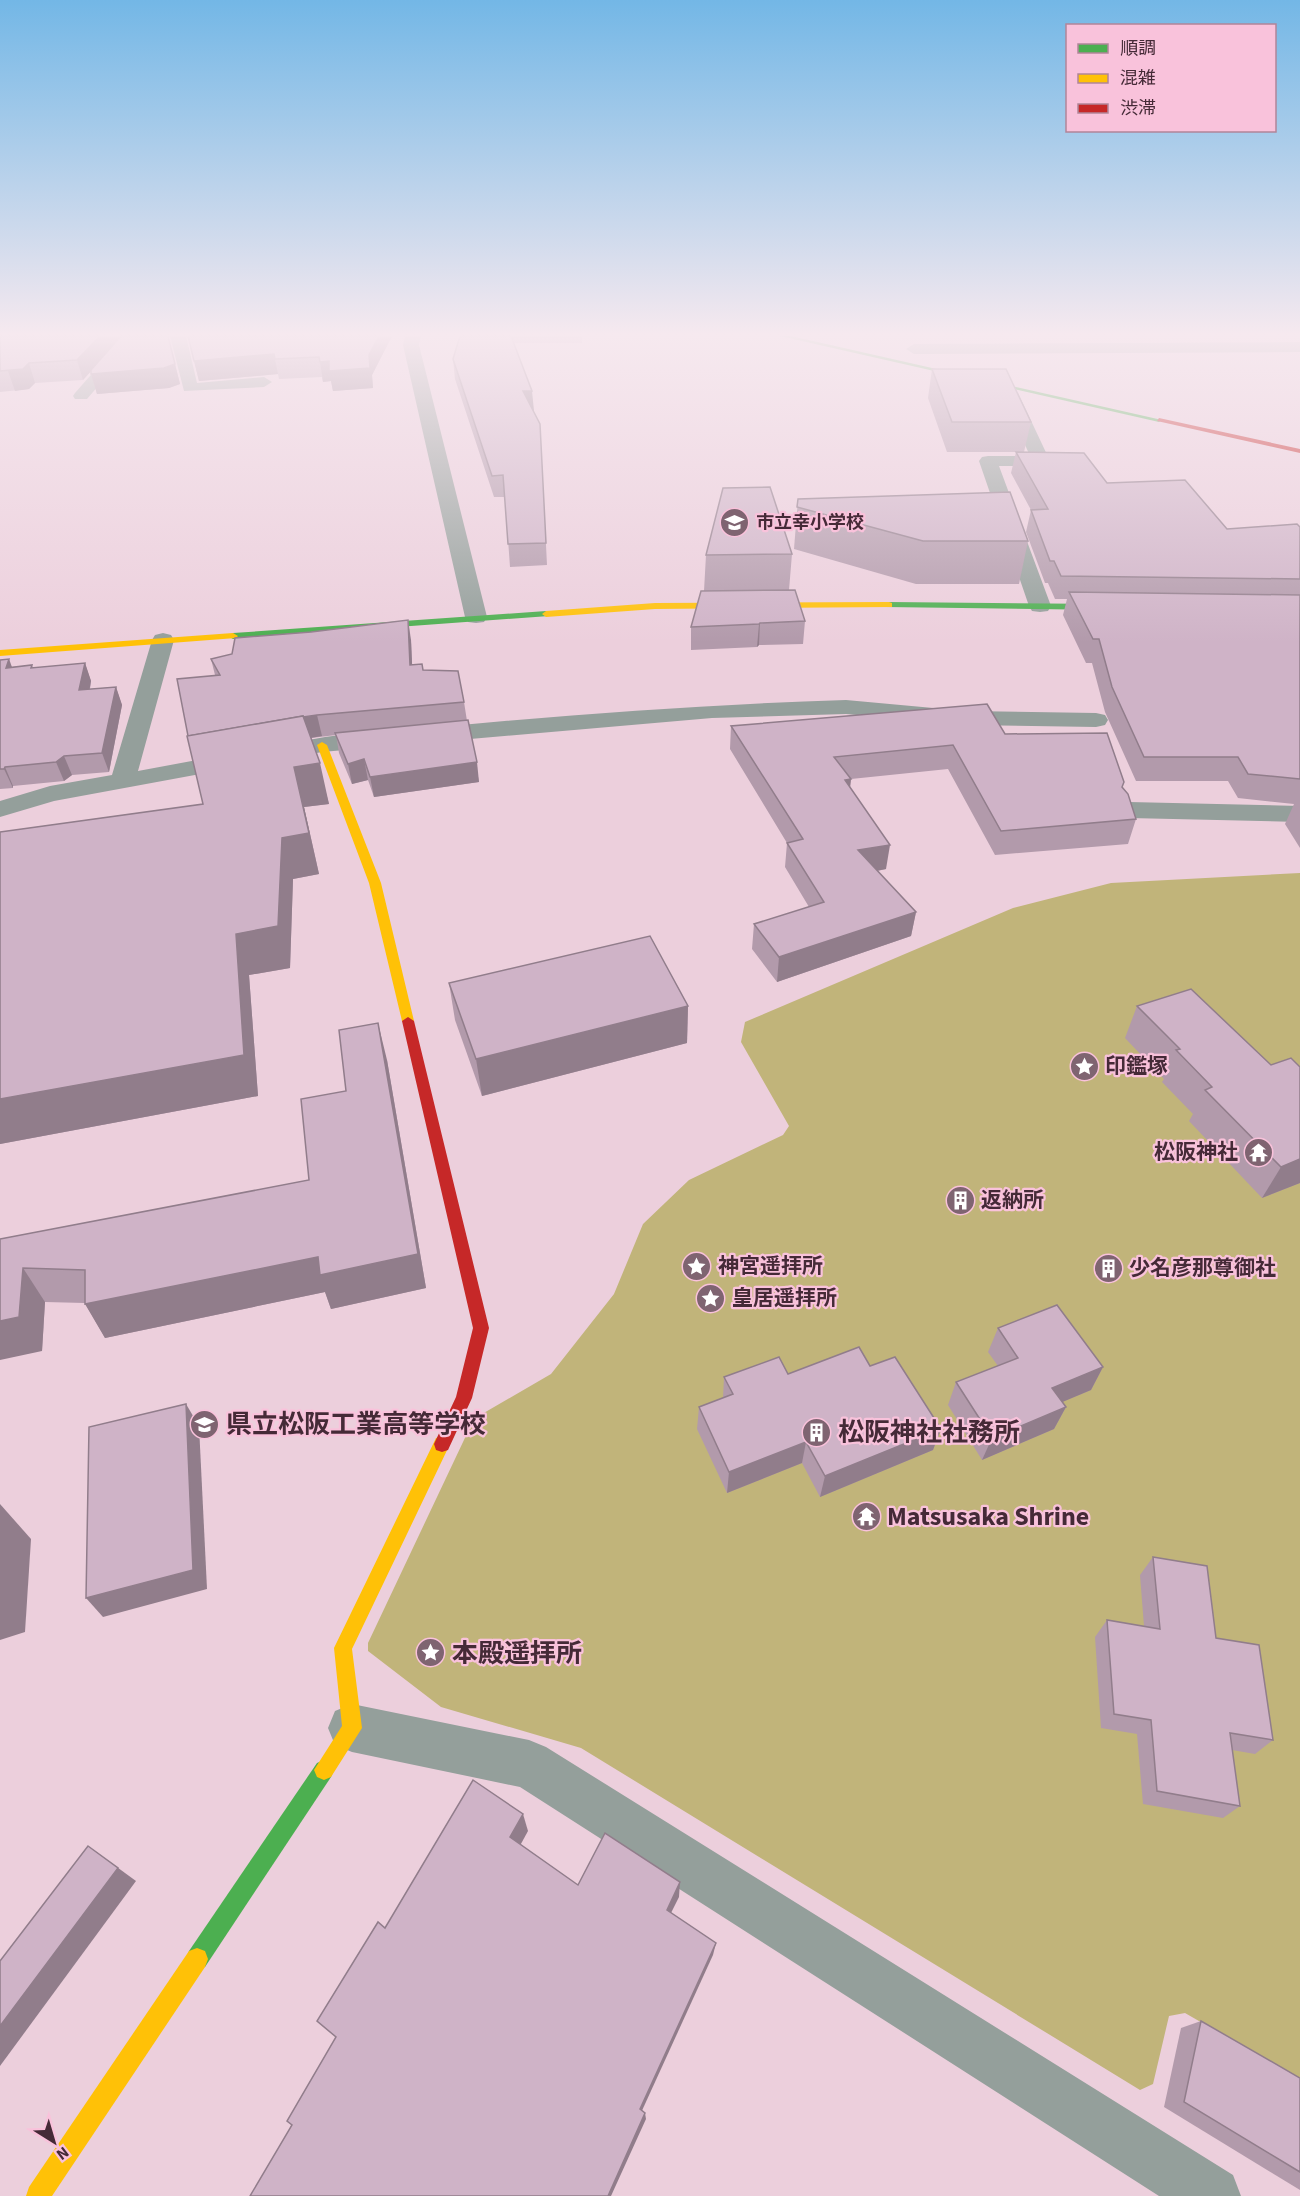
<svg xmlns="http://www.w3.org/2000/svg" width="1300" height="2196" viewBox="0 0 1300 2196" font-family="'Source Sans 3','Noto Sans JP',sans-serif">
	<style>
		.forest { fill: #c1b47a }
		.lines { fill: none; stroke-linecap: round; stroke-linejoin: round }
		.street { fill: #949f9b; fill-rule: evenodd }
		.fast { fill: #4caf50; fill-rule: evenodd }
		.slow { fill: #ffc107; fill-rule: evenodd }
		.jam { fill: #c62828; fill-rule: evenodd }
		.wall { fill: #b29aab }
		.shaded-wall { fill: #917d8b }
		.building { fill: #cfb3c7; stroke: #917d8b; stroke-width: 1.5 }
		.labels { text-anchor: middle; dominant-baseline: central; stroke-width: 4.5; stroke-linejoin: round; paint-order: stroke }
		.far-poi-label { font-size: 18px; font-weight: bold; fill: #452a37; stroke: #f9c2db; text-anchor: start }
		.poi-label { font-size: 21px; font-weight: bold; fill: #452a37; stroke: #f9c2db; text-anchor: start }
		.near-poi-label { font-size: 26px; font-weight: bold; fill: #452a37; stroke: #f9c2db; text-anchor: start }
	</style>
	<rect width="100%" height="100%" fill="#eccfdc"/>
	<path class="forest" d="M1300,873V2079L1185,2013L1169,2016L1153,2084L1140,2090L581,1748L441,1707L368,1651V1643L472,1423L482,1414L551,1374L614,1294L643,1224L689,1180L783,1135L789,1126L741,1042L745,1022L1013,908L1111,883Z"/>
	<g class="lines">
		<g class="street">
			<path d="M125,336H141L87,399H75L73,396L75,393Z"/>
			<path d="M170,336H186L197,383L264,377L272,382L264,387L184,391Z"/>
			<path d="M405,336H421L419,345L487,617L484,622L476,623L468,622L465,617L403,345Z"/>
			<path d="M1300,342V352L914,354L906,349L914,344Z"/>
			<path d="M1010,388L1018,393L1050,461L1047,465L1041,466H999L1051,606L1048,611L1040,612L1032,611L1029,606L979,461L982,457L988,456H1030L1002,393Z"/>
			<path d="M163,633L171,635L174,640L138,771L240,752L249,755L253,760L249,765L54,801L0,817V801L50,786L112,775L152,640L155,635Z"/>
			<path d="M846,700L966,711L1096,713L1105,715L1108,720L1105,725L1096,727L966,725L846,714L712,718L322,752L290,758L281,756L278,751L281,746C339,731 402,730 461,725C590,713 717,704 846,700Z"/>
			<path d="M1129,802L1300,806V822L1129,818L1120,816L1116,810L1120,804Z"/>
			<path d="M352,1704L529,1740L546,1747L1233,2175L1241,2196H1159L520,1787L352,1752L335,1745L328,1728L335,1711Z"/>
		</g>
		<g class="fast">
			<path d="M780,336H791L1162,420L1159,422Z"/>
			<path d="M889,602L1109,604L1113,607L1109,610L886,607V603Z"/>
			<path d="M546,611L550,614L549,616L233,639L228,636L233,633Z"/>
			<path d="M324,1760L331,1763L334,1770L331,1777L205,1967L197,1970L189,1967L186,1959L189,1951L317,1763Z"/>
		</g>
		<g class="slow">
			<path d="M889,602L892,603V607L655,609L546,617L542,614L546,611L655,603Z"/>
			<path d="M233,633L238,636L236,638L0,656V650Z"/>
			<path d="M322,742L327,745L381,883L414,1021L413,1024L408,1025L402,1021L369,883L317,745Z"/>
			<path d="M442,1436L448,1438L450,1444L352,1649L362,1728L331,1777L324,1780L317,1777L314,1770L342,1726L334,1648L436,1438Z"/>
			<path d="M197,1948L205,1951L208,1959L205,1967L52,2196H26L29,2187L189,1951Z"/>
		</g>
		<g class="jam">
			<path d="M1159,418L1300,449V453L1157,421Z"/>
			<path d="M408,1017L414,1021L489,1328L472,1398L448,1450L442,1452L436,1450L434,1444L456,1397L473,1328L402,1021Z"/>
		</g>
	</g>
	<g class="wall">
		<path d="M0,336L168,337L180,384L169,388L97,394L91,371L83,380L35,383L29,389L0,392Z"/>
		<path d="M188,336H392L372,375L373,388L333,391L331,381L323,382L322,377L279,379L278,374L199,381Z"/>
		<path d="M460,336H582V343H513L533,411L540,424L547,565L510,567L505,497H494L455,379L453,359Z"/>
		<path d="M932,369L1031,422L1024,452L1227,529L1300,527V848L1285,824L1294,804L1238,798L1228,781H1136L1105,712L1092,663H1086L1063,615L1067,599H1055L1048,583H1045L1026,532L1031,510L1011,473L1016,452H947L928,398Z"/>
		<path d="M798,499L1028,541L1019,584H916L794,549Z"/>
		<path d="M792,554L789,590L805,621L803,644L759,645L757,647L691,650V627L704,591L706,555Z"/>
		<path d="M411,640L412,664L423,670L464,702L467,721L479,782L374,797L368,780L352,784L339,753L336,735L311,738L329,804L304,807L319,874L293,879L290,968L249,975L258,1096L0,1144V832L203,804L188,736L215,675L211,659Z"/>
		<path d="M0,660L12,667L32,665L33,668L85,663L91,681L90,689L116,687L122,705L109,772L72,775L64,781L13,786V788L0,789Z"/>
		<path d="M731,726L1005,734L1122,787L1136,819L1128,844L995,855L948,769L851,779L850,788L886,869L877,871L916,912L911,936L777,982L752,949L754,924L809,907L785,867L787,843L730,749Z"/>
		<path d="M449,983L688,1006L687,1043L482,1096L455,1020Z"/>
		<path d="M1137,1006L1271,1065L1300,1067V1183L1262,1198L1189,1121L1193,1114L1162,1082L1164,1079L1125,1038Z"/>
		<path d="M387,1060L426,1288L331,1309L325,1292L105,1338L85,1303L45,1302L42,1351L0,1239L309,1180L346,1091Z"/>
		<path d="M998,1328L1103,1367L1091,1390L1062,1402L1066,1407L1054,1429L982,1460L948,1405L956,1382L998,1366L988,1352Z"/>
		<path d="M870,1366L941,1429L933,1450L820,1497L802,1463L727,1493L697,1429L699,1407L723,1398L724,1377L788,1374Z"/>
		<path d="M1153,1557L1216,1638L1273,1740L1255,1754L1232,1750L1240,1806L1223,1818L1143,1804L1137,1734L1101,1728L1095,1637L1107,1620L1144,1626L1140,1575Z"/>
		<path d="M1201,2021L1300,2078V2190L1164,2107L1181,2028Z"/>
	</g>
	<g class="shaded-wall">
		<path d="M100,336H123L83,380L77,360Z"/>
		<path d="M379,336H393H392L372,375L373,388L333,391L331,381L323,382L320,362L369,355Z"/>
		<path d="M274,354L278,374L199,381L194,361Z"/>
		<path d="M29,363L35,383L29,389L15,391L8,371Z"/>
		<path d="M175,364L180,384L169,388L97,394L91,374Z"/>
		<path d="M523,391H532L534,411L524,412Z"/>
		<path d="M408,620L411,640L413,685L410,665Z"/>
		<path d="M760,623L759,645L757,647L759,624Z"/>
		<path d="M9,659L16,678L6,668Z"/>
		<path d="M85,663L91,681L86,709L79,690Z"/>
		<path d="M116,687L122,705L109,772L102,753Z"/>
		<path d="M317,715L322,736L195,758L188,737Z"/>
		<path d="M64,756L72,775L64,781L56,762Z"/>
		<path d="M364,759L368,780L352,784L348,764Z"/>
		<path d="M477,762L479,782L374,797L370,777Z"/>
		<path d="M320,763L329,804L304,807L319,874L293,879L290,968L249,975L258,1096L0,1144V1099L236,934L282,838L294,767Z"/>
		<path d="M5,767L13,786V788L4,769Z"/>
		<path d="M851,779L848,803L845,780Z"/>
		<path d="M890,845L886,869L855,875L858,850Z"/>
		<path d="M916,912L911,936L777,982L779,957Z"/>
		<path d="M688,1006L687,1043L482,1096L476,1059Z"/>
		<path d="M378,1023L387,1060L426,1288L331,1309L325,1292L105,1338L85,1304L318,1257Z"/>
		<path d="M1300,1159V1183L1262,1198L1281,1167Z"/>
		<path d="M23,1268L45,1302L42,1351L0,1360V1321Z"/>
		<path d="M1103,1367L1091,1390L1041,1411L1052,1388Z"/>
		<path d="M186,1404L199,1426L207,1589L103,1617L86,1598Z"/>
		<path d="M1066,1407L1054,1429L982,1460L992,1438Z"/>
		<path d="M941,1429L933,1450L820,1497L825,1476Z"/>
		<path d="M806,1442L802,1463L727,1493L729,1472Z"/>
		<path d="M0,1504L31,1539L25,1632L0,1640Z"/>
		<path d="M523,1814L528,1831L516,1853L510,1837Z"/>
		<path d="M88,1846L136,1881L0,2066V2026Z"/>
		<path d="M680,1882L679,1897L666,1923L667,1910Z"/>
		<path d="M716,1943L713,1955L640,2115V2109Z"/>
		<path d="M645,2113L646,2119L611,2196H608Z"/>
	</g>
	<g class="building">
		<path d="M0,336H100L77,360L29,363L23,369L0,371Z"/>
		<path d="M121,336H168L175,364L164,368L91,374V370Z"/>
		<path d="M188,336H379L369,355L370,368L329,371V361L320,362L319,357L275,359L274,354L194,361Z"/>
		<path d="M460,336H511L532,391H523L540,424L546,543L508,544L503,475L492,476L453,359Z"/>
		<path d="M932,369H1006L1031,422H952Z"/>
		<path d="M1016,452L1084,453L1107,483L1185,480L1227,529L1297,524L1300,527V579L1061,576L1054,561H1050L1031,510L1048,509Z"/>
		<path d="M770,487L792,554L706,555L723,488Z"/>
		<path d="M1010,492L1028,541H923L797,507L798,499Z"/>
		<path d="M795,590L805,621L760,623L759,624L691,627L701,591Z"/>
		<path d="M1069,592L1300,595V779L1248,774L1238,757H1144L1112,687L1099,639H1093Z"/>
		<path d="M408,620L410,665L422,664L423,670L458,671L464,702L317,715L303,717V716L188,736L177,679L220,675L211,659L232,654L235,638L311,632Z"/>
		<path d="M9,659L6,668L32,665L31,668L85,663L79,690L116,687L102,753L64,756L56,762L5,767L4,769H0V660Z"/>
		<path d="M987,704L1005,734L1107,733L1124,782L1122,787L1128,794L1136,819L1001,831L953,745L834,757L851,779L845,780L890,845L858,850L916,912L779,957L754,924L824,902L787,843L803,839L731,726Z"/>
		<path d="M303,716L320,763L294,767L309,833L282,838L278,926L236,934L244,1055L0,1099V832L203,804L187,736Z"/>
		<path d="M468,720L477,762L370,777L364,759L348,764L335,733Z"/>
		<path d="M650,936L688,1006L476,1059L449,983Z"/>
		<path d="M1191,989L1271,1065L1291,1058L1300,1067V1159L1281,1167L1205,1090L1212,1087L1176,1050L1180,1049L1137,1006Z"/>
		<path d="M378,1023L418,1254L320,1275L318,1257L85,1304V1270L23,1268L19,1317L0,1321V1239L309,1180L301,1099L346,1091L339,1030Z"/>
		<path d="M1057,1305L1103,1367L1052,1388L1066,1407L992,1438L956,1382L1018,1358L998,1328Z"/>
		<path d="M859,1347L870,1366L895,1357L941,1429L825,1476L806,1442L729,1472L699,1407L733,1394L724,1377L779,1357L788,1374Z"/>
		<path d="M186,1404L193,1570L86,1598L89,1427Z"/>
		<path d="M1153,1557L1207,1566L1216,1638L1259,1645L1273,1740L1230,1733L1240,1806L1157,1791L1151,1720L1114,1714L1107,1620L1160,1629Z"/>
		<path d="M473,1780L523,1814L510,1837L578,1885L605,1833L680,1882L667,1910L716,1943L640,2109L645,2113L608,2196H250L292,2125L287,2121L336,2037L317,2021L378,1922L385,1928Z"/>
		<path d="M88,1846L118,1868L0,2026V1961Z"/>
		<path d="M1201,2021L1300,2078V2172L1184,2102Z"/>
	</g>
	<linearGradient id="sky" x2="0" y2="1"><stop stop-color="#73b7e6"/><stop offset="0.52" stop-color="#f6e9ef"/><stop offset="1" stop-color="#f6e9ef" stop-opacity="0"/></linearGradient>
	<rect width="1300" height="643" fill="url(#sky)"/>
	<defs>
		<symbol id="school-disc" viewBox="-11 -11 22 22"><circle r="9.5" fill="#7f6471" stroke="#f9c2db"/><path d="M0-5L7-2L0 1L-7-2ZM-4 1L0 2.5L4 1V4Q0 6-4 4Z" fill="#fff"/></symbol>
		<symbol id="sight-disc" viewBox="-11 -11 22 22"><circle r="9.5" fill="#7f6471" stroke="#f9c2db"/><path d="M0-6L1.8-2.2L6-1.7L2.9 1.2L3.7 5.4L0 3.3L-3.7 5.4L-2.9 1.2L-6-1.7L-1.8-2.2Z" fill="#fff"/></symbol>
		<symbol id="temple-disc" viewBox="-11 -11 22 22"><circle r="9.5" fill="#7f6471" stroke="#f9c2db"/><path d="M0-6L5-2H3V0L6.5 2.5H4V6H1.5V3h-3V6H-4V2.5H-6.5L-3 0V-2H-5Z" fill="#fff"/></symbol>
		<symbol id="building-disc" viewBox="-11 -11 22 22"><circle r="9.5" fill="#7f6471" stroke="#f9c2db"/><path d="M-4-6H4V6H1V3H-1V6H-4ZM-2.5-4.3h1.7v1.8h-1.7ZM.8-4.3h1.7v1.8H.8ZM-2.5-1h1.7V.8h-1.7ZM.8-1h1.7V.8H.8Z" fill="#fff"/></symbol>
	</defs>
	<g fill-rule="evenodd">
		<use href="#school-disc" x="718" y="506" width="33" height="33"/>
		<use href="#sight-disc" x="1068" y="1050" width="33" height="33"/>
		<use href="#temple-disc" x="1242" y="1136" width="33" height="33"/>
		<use href="#building-disc" x="944" y="1184" width="33" height="33"/>
		<use href="#sight-disc" x="680" y="1250" width="33" height="33"/>
		<use href="#building-disc" x="1092" y="1252" width="33" height="33"/>
		<use href="#sight-disc" x="694" y="1282" width="33" height="33"/>
		<use href="#school-disc" x="188" y="1408" width="33" height="33"/>
		<use href="#building-disc" x="800" y="1416" width="33" height="33"/>
		<use href="#temple-disc" x="850" y="1500" width="33" height="33"/>
		<use href="#sight-disc" x="414" y="1636" width="33" height="33"/>
	</g>
	<g class="labels">
		<g class="far-poi-label">
			<text x="756" y="522">市立幸小学校</text>
		</g>
		<g class="poi-label">
			<text x="1105" y="1066">印鑑塚</text>
			<text x="1238" y="1152" text-anchor="end">松阪神社</text>
			<text x="981" y="1200">返納所</text>
			<text x="718" y="1266">神宮遥拝所</text>
			<text x="1129" y="1268">少名彦那尊御社</text>
			<text x="732" y="1298">皇居遥拝所</text>
		</g>
		<g class="near-poi-label">
			<text x="226" y="1424">県立松阪工業高等学校</text>
			<text x="838" y="1432">松阪神社社務所</text>
			<text x="887" y="1516">Matsusaka Shrine</text>
			<text x="452" y="1653">本殿遥拝所</text>
		</g>
	</g>
	<rect x="1066" y="24" width="210" height="108" fill="#f9c2db" stroke="#b18599" stroke-width="1.5"/>
	<rect x="1078" y="44" width="30" height="9" fill="#4caf50" stroke="#b18599" stroke-width="1.5"/>
	<text x="1120" y="54" font-size="18" fill="#452a37">順調</text>
	<rect x="1078" y="74" width="30" height="9" fill="#ffc107" stroke="#b18599" stroke-width="1.5"/>
	<text x="1120" y="84" font-size="18" fill="#452a37">混雑</text>
	<rect x="1078" y="104" width="30" height="9" fill="#c62828" stroke="#b18599" stroke-width="1.5"/>
	<text x="1120" y="114" font-size="18" fill="#452a37">渋滞</text>
	<g transform="translate(54 2142) rotate(143)" stroke="#f9c2db" stroke-width="4.5" paint-order="stroke">
	<path d="M0-4.5L10 22L0 15L-10 22Z" fill="#452a37"/>
	<text y="-9" font-size="16" font-weight="bold" text-anchor="middle" fill="#452a37">N</text>
	</g>
</svg>
